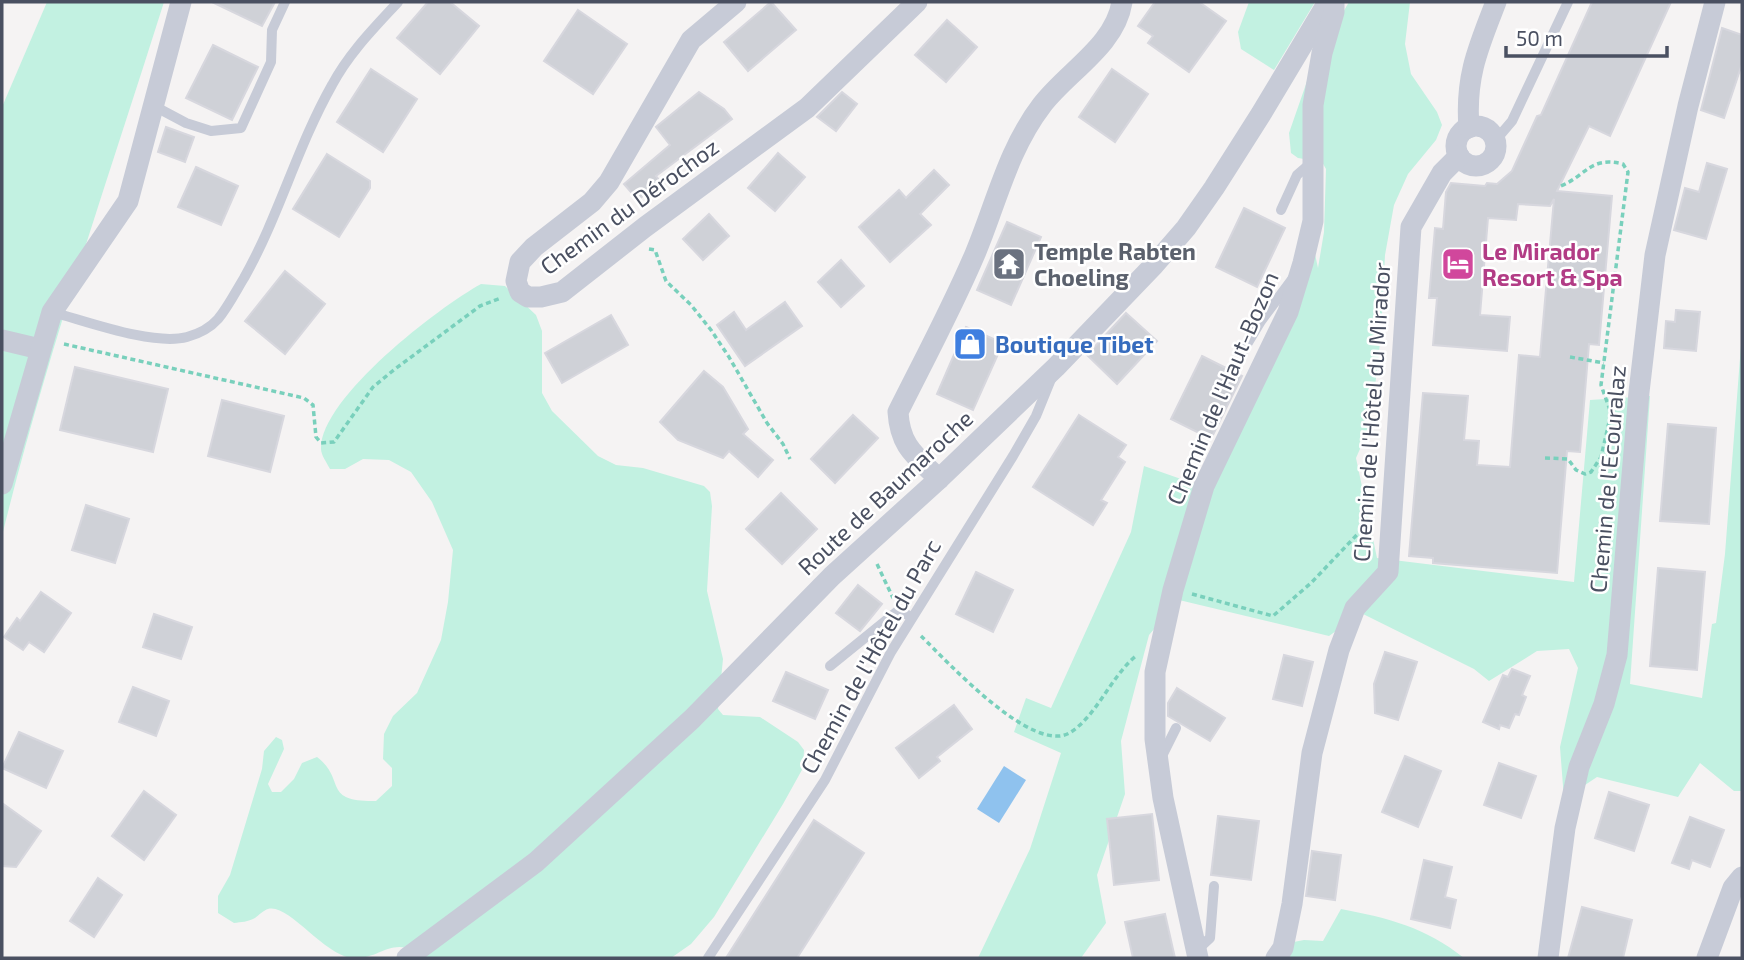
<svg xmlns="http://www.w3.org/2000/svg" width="1744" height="960" viewBox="0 0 1744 960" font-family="'Exo 2',sans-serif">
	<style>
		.green { fill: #c2f1e1 }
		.water { fill: #8fc2ee }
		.building { fill: #cfd1d7; stroke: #d7d7de; stroke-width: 2 }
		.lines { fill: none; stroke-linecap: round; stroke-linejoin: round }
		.path { stroke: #79d0bc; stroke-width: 3.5; stroke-dasharray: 5 3.5; stroke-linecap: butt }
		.lane { stroke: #c7cbd7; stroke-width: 10 }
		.street { stroke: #c7cbd7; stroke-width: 21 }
		.labels { text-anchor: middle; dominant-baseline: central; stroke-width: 5; stroke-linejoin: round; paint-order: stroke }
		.street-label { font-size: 23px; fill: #4a5061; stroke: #fff }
		.worship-label { font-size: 23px; font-weight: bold; fill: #5b616d; stroke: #fff; text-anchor: start }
		.hotel-label { font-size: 23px; font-weight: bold; fill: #b23c85; stroke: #fff; text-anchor: start }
		.shop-label { font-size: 23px; font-weight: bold; fill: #366cbe; stroke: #fff; text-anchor: start }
	</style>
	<rect width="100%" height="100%" fill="#f5f3f3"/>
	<g class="green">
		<path d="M47,2H164C108,179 46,356 2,536V107Z"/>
		<path d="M1249,2H1315L1274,70L1241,49L1238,32Z"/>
		<path d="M1349,2H1410L1405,44L1411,74L1437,112L1442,125L1436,140L1408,174L1394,205L1385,255L1381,334L1374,396L1370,426L1356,458L1377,558L1574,582L1590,400L1650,396L1630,684L1702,698L1712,624L1716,623L1725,554L1742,332V791H1734L1700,763L1678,797L1597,777L1564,799L1560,747L1578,668L1569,649L1537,651L1489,681L1474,669L1361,613L1329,636L1179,600L1149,635L1121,741L1125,794L1097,875L1106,923L1081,958H978L1030,849L1061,753L1014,732L1026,698L1051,708L1131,532L1144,466L1198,485L1282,309L1308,222L1318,268L1324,232L1326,169L1322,162L1298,158L1291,153L1289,133L1313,64Z"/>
		<path d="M481,284L505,286L536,315L542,331V393L552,411L598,456L616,465L643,468L704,486L710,492L712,506L707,591L723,659L718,709L723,715L760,717L798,742L804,750L803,768L783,804L714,917L691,944L671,958H428C390,932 384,960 351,958C322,953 288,903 268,909C264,910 259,915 255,918C248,922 241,922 234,923L218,913V896L230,875L262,769L264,751L276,737L282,740L284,749L268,784L272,792H281L294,779L302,763L317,757C347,780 321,802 376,801L392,786V768L383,759L384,734L393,716L417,693L441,640L448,602L453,550L432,502L411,472L389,460L363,459L345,469H330C327,463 321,455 321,449C320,398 439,307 481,284Z"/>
		<path d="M1341,909C1388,918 1425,927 1464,958H1269L1278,945L1304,940L1323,941Z"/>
	</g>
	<path class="water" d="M1004,766L1026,780L999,823L977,809Z"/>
	<g class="building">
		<path d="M212,2H275L262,26Z"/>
		<path d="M428,2H450L479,26L440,74L397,38Z"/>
		<path d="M771,2L796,30L748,71L724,42Z"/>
		<path d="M1155,2H1199L1226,21L1189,72L1148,43L1153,36L1138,26Z"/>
		<path d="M1592,2H1671L1610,136L1589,126L1557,191L1612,196L1599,345L1589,344L1580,452L1567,451L1557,573L1433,563V558L1409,556L1423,393L1468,396L1464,440L1479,441L1477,465L1510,467L1519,355L1540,357L1554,199L1550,206L1518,204L1516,220L1488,218L1480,315L1510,317L1507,351L1433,345L1437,298H1429L1435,228L1443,229L1446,192L1451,183L1485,186L1487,183L1497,184L1512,171L1537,116L1541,115Z"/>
		<path d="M578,10L627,44L593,94L544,61Z"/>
		<path d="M947,20L977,47L946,82L915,55Z"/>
		<path d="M1722,28L1742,35V64L1724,118L1701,110Z"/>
		<path d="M213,45L258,67L232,120L186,98Z"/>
		<path d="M371,69L417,99L383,152L337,122Z"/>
		<path d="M1112,69L1148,94L1115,142L1079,117Z"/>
		<path d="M699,92L724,109L732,119L656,176L660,181L638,200L624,184L670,145L656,127Z"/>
		<path d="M842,92L857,104L836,131L817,117Z"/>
		<path d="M166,127L194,137L185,162L158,152Z"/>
		<path d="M778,153L805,177L775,211L748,188Z"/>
		<path d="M327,154L370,181V188L339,237L293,209Z"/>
		<path d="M1707,163L1727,169L1706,239L1674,230L1685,188L1699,192Z"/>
		<path d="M196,167L238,186L221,225L178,207Z"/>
		<path d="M934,170L949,185L920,214L931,225L890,262L859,227L899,190L906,198Z"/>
		<path d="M1244,208L1285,228L1257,287L1216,267Z"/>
		<path d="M709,214L729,236L703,260L683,239Z"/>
		<path d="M1007,222L1041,237L1011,305L977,290Z"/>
		<path d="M841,260L864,286L841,307L818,282Z"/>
		<path d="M285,271L325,304L285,354L245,321Z"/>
		<path d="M785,302L802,326L745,366L717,325L734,312L746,330Z"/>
		<path d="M1676,310L1700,312L1696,351L1664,348L1666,321L1675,322Z"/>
		<path d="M1126,313L1157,341L1117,384L1087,355Z"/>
		<path d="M611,315L628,345L562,383L545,353Z"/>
		<path d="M966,327L1003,343L973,410L937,394Z"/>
		<path d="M1202,356L1242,376L1211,439L1171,419Z"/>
		<path d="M75,367L168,389L153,452L60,430Z"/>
		<path d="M704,371L723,387L748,429L743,434L773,460L758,477L729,451L723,458L678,440L660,422Z"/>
		<path d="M222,400L284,416L270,472L208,456Z"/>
		<path d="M853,415L878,438L835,483L811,459Z"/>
		<path d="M1079,415L1126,445L1118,457L1125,462L1101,500L1107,503L1093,525L1033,487Z"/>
		<path d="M1668,424L1716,428L1709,524L1660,521Z"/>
		<path d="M781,493L817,529L782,564L746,529Z"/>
		<path d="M86,505L129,519L115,563L72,550Z"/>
		<path d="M1658,568L1705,572L1697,670L1650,666Z"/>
		<path d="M976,572L1013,590L993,632L956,614Z"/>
		<path d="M858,585L882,604L860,631L836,613Z"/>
		<path d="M41,592L71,613L44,652L29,642L23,650L4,637L17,618L20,621Z"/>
		<path d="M154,614L192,627L181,659L143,647Z"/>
		<path d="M1385,652L1417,662L1398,720L1375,713L1374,684Z"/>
		<path d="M1284,655L1313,662L1302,706L1273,699Z"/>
		<path d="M1512,669L1530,676L1522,695L1526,697L1519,715L1515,714L1509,728L1500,725L1499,729L1483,722L1503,675L1508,677Z"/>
		<path d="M786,672L828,690L815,719L773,701Z"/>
		<path d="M133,687L169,701L156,736L119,722Z"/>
		<path d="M1177,688L1225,718L1210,741L1168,716V703Z"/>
		<path d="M954,705L972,729L937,757L940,761L919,778L896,748Z"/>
		<path d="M19,732L63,751L46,788L2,768Z"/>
		<path d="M1405,756L1441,771L1418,827L1382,812Z"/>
		<path d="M1499,763L1536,776L1521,818L1484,805Z"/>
		<path d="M144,791L176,815L144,860L112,836Z"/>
		<path d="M1609,792L1649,805L1634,851L1595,838Z"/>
		<path d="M2,803L41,831L16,867L2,866Z"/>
		<path d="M1152,814L1159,880L1114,885L1107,819Z"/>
		<path d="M1218,816L1259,821L1251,880L1211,875Z"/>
		<path d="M1690,817L1724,830L1710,867L1692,860L1689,869L1672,863Z"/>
		<path d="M814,820L864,853L797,958H726Z"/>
		<path d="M1312,851L1341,855L1335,900L1306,896Z"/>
		<path d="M1424,860L1452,867L1445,897L1456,900L1450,928L1411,919Z"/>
		<path d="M98,878L122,895L94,937L70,921Z"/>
		<path d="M1582,907L1632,920L1623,958H1568Z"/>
		<path d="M1165,914L1175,958H1133L1125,922Z"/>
	</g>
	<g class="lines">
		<g class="path">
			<path d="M1561,186C1587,175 1590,156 1623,164L1628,172L1601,385L1611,413"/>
			<path d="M649,249L655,250L666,281L691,305L711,330L729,357L767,423L783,444L790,459"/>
			<path d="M64,344L304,398L313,405L316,437L321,443L334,442L373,387L395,369L480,306L501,298"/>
			<path d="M1570,357L1604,363"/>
			<path d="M1545,458L1568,459L1576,470L1585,474L1591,472L1601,457L1616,392"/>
			<path d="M877,564L893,598"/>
			<path d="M1192,594L1273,616L1311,583L1370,521"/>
			<path d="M921,636C947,661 1034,757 1071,732C1098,714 1111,676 1137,655"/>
		</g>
		<g class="lane">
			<path d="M154,106L186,123L211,131L241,128L271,62L272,30L285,2"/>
			<path d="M1495,141L1512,121L1568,2"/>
			<path d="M1281,210L1297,175L1312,162"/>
			<path d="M52,312C86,321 153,346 187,337C198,334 210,328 218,319C228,307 236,291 244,278C279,216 297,147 332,85C349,53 374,28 398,2"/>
			<path d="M1243,351L1261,321L1293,278"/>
			<path d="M830,666L899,610L911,617"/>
			<path d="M1161,758L1176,728"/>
			<path d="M1196,951L1210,938L1214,886"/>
			<path d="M708,958L825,780L891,652L1013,456L1036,416L1051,379"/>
		</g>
		<g class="street">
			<path d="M736,2L691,40L609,182L592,202L534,247L520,262L516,281L520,292L528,297H541L562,292L645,227L807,108L917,2"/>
			<circle cx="1476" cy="146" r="20"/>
			<path d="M1469,128C1465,77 1478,48 1496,2"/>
			<path d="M2,340L40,349"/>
			<path d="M939,479C916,456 900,447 898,412C924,360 952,308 975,254C996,204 1008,149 1042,105C1068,71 1115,46 1122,2"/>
			<path d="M2,484L52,312L128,201L181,2"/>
			<path d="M407,958L536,862L692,719L832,576L939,479L1056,367L1154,265L1186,228L1214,188L1261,114L1328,2"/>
			<path d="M1198,958L1163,798L1155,739V672L1173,590L1204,486L1288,312L1303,263L1313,221V105L1322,53L1334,12V2"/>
			<path d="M1276,958L1283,948L1292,904L1312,753L1339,650L1355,608L1388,572L1411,227L1442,173L1459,156"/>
			<path d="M1548,958L1565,828L1579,767L1604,704L1617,655L1639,392L1655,255L1688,106L1715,2"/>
			<path d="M1707,958L1733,888L1742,877"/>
		</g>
	</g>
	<defs>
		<symbol id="temple-square" viewBox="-11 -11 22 22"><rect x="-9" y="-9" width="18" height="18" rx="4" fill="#6b7280" stroke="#fff"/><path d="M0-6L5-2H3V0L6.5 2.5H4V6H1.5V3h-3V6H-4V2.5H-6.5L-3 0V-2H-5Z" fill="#fff"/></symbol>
		<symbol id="hotel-square" viewBox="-11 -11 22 22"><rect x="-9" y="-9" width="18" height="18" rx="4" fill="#d1479c" stroke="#fff"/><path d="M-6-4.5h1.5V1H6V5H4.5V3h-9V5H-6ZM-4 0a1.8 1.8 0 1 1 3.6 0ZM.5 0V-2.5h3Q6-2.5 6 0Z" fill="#fff"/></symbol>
		<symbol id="shop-square" viewBox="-11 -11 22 22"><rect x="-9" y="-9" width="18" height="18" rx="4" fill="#3f7fe0" stroke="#fff"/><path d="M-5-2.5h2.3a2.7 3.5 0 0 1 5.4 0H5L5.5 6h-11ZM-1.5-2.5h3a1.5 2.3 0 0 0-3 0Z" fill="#fff"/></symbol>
	</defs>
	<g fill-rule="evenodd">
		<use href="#temple-square" x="990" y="245" width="38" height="38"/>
		<use href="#hotel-square" x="1439" y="245" width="38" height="38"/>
		<use href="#shop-square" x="951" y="325" width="38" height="38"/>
	</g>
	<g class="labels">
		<g class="street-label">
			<text transform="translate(629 206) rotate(-36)">Chemin du Dérochoz</text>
			<text transform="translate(1222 388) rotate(-67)">Chemin de l'Haut-Bozon</text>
			<text transform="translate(1371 412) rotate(-86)">Chemin de l'Hôtel du Mirador</text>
			<text transform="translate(1607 479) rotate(-85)">Chemin de l'Ecouralaz</text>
			<text transform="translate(885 492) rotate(-43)">Route de Baumaroche</text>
			<text transform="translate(870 656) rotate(-61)">Chemin de l'Hôtel du Parc</text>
		</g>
		<g class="worship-label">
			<text x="1034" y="251">Temple Rabten<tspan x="1034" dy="26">Choeling</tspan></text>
		</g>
		<g class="hotel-label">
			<text x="1482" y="251">Le Mirador<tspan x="1482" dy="26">Resort &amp; Spa</tspan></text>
		</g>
		<g class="shop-label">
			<text x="995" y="344">Boutique Tibet</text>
		</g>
	</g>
	<rect width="1744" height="960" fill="none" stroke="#4a5061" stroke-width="7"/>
	<path d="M1506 46v10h161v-10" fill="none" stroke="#4a5061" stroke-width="3.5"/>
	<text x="1516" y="46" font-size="21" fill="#4a5061" stroke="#ffffff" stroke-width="5" paint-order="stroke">50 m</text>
</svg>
